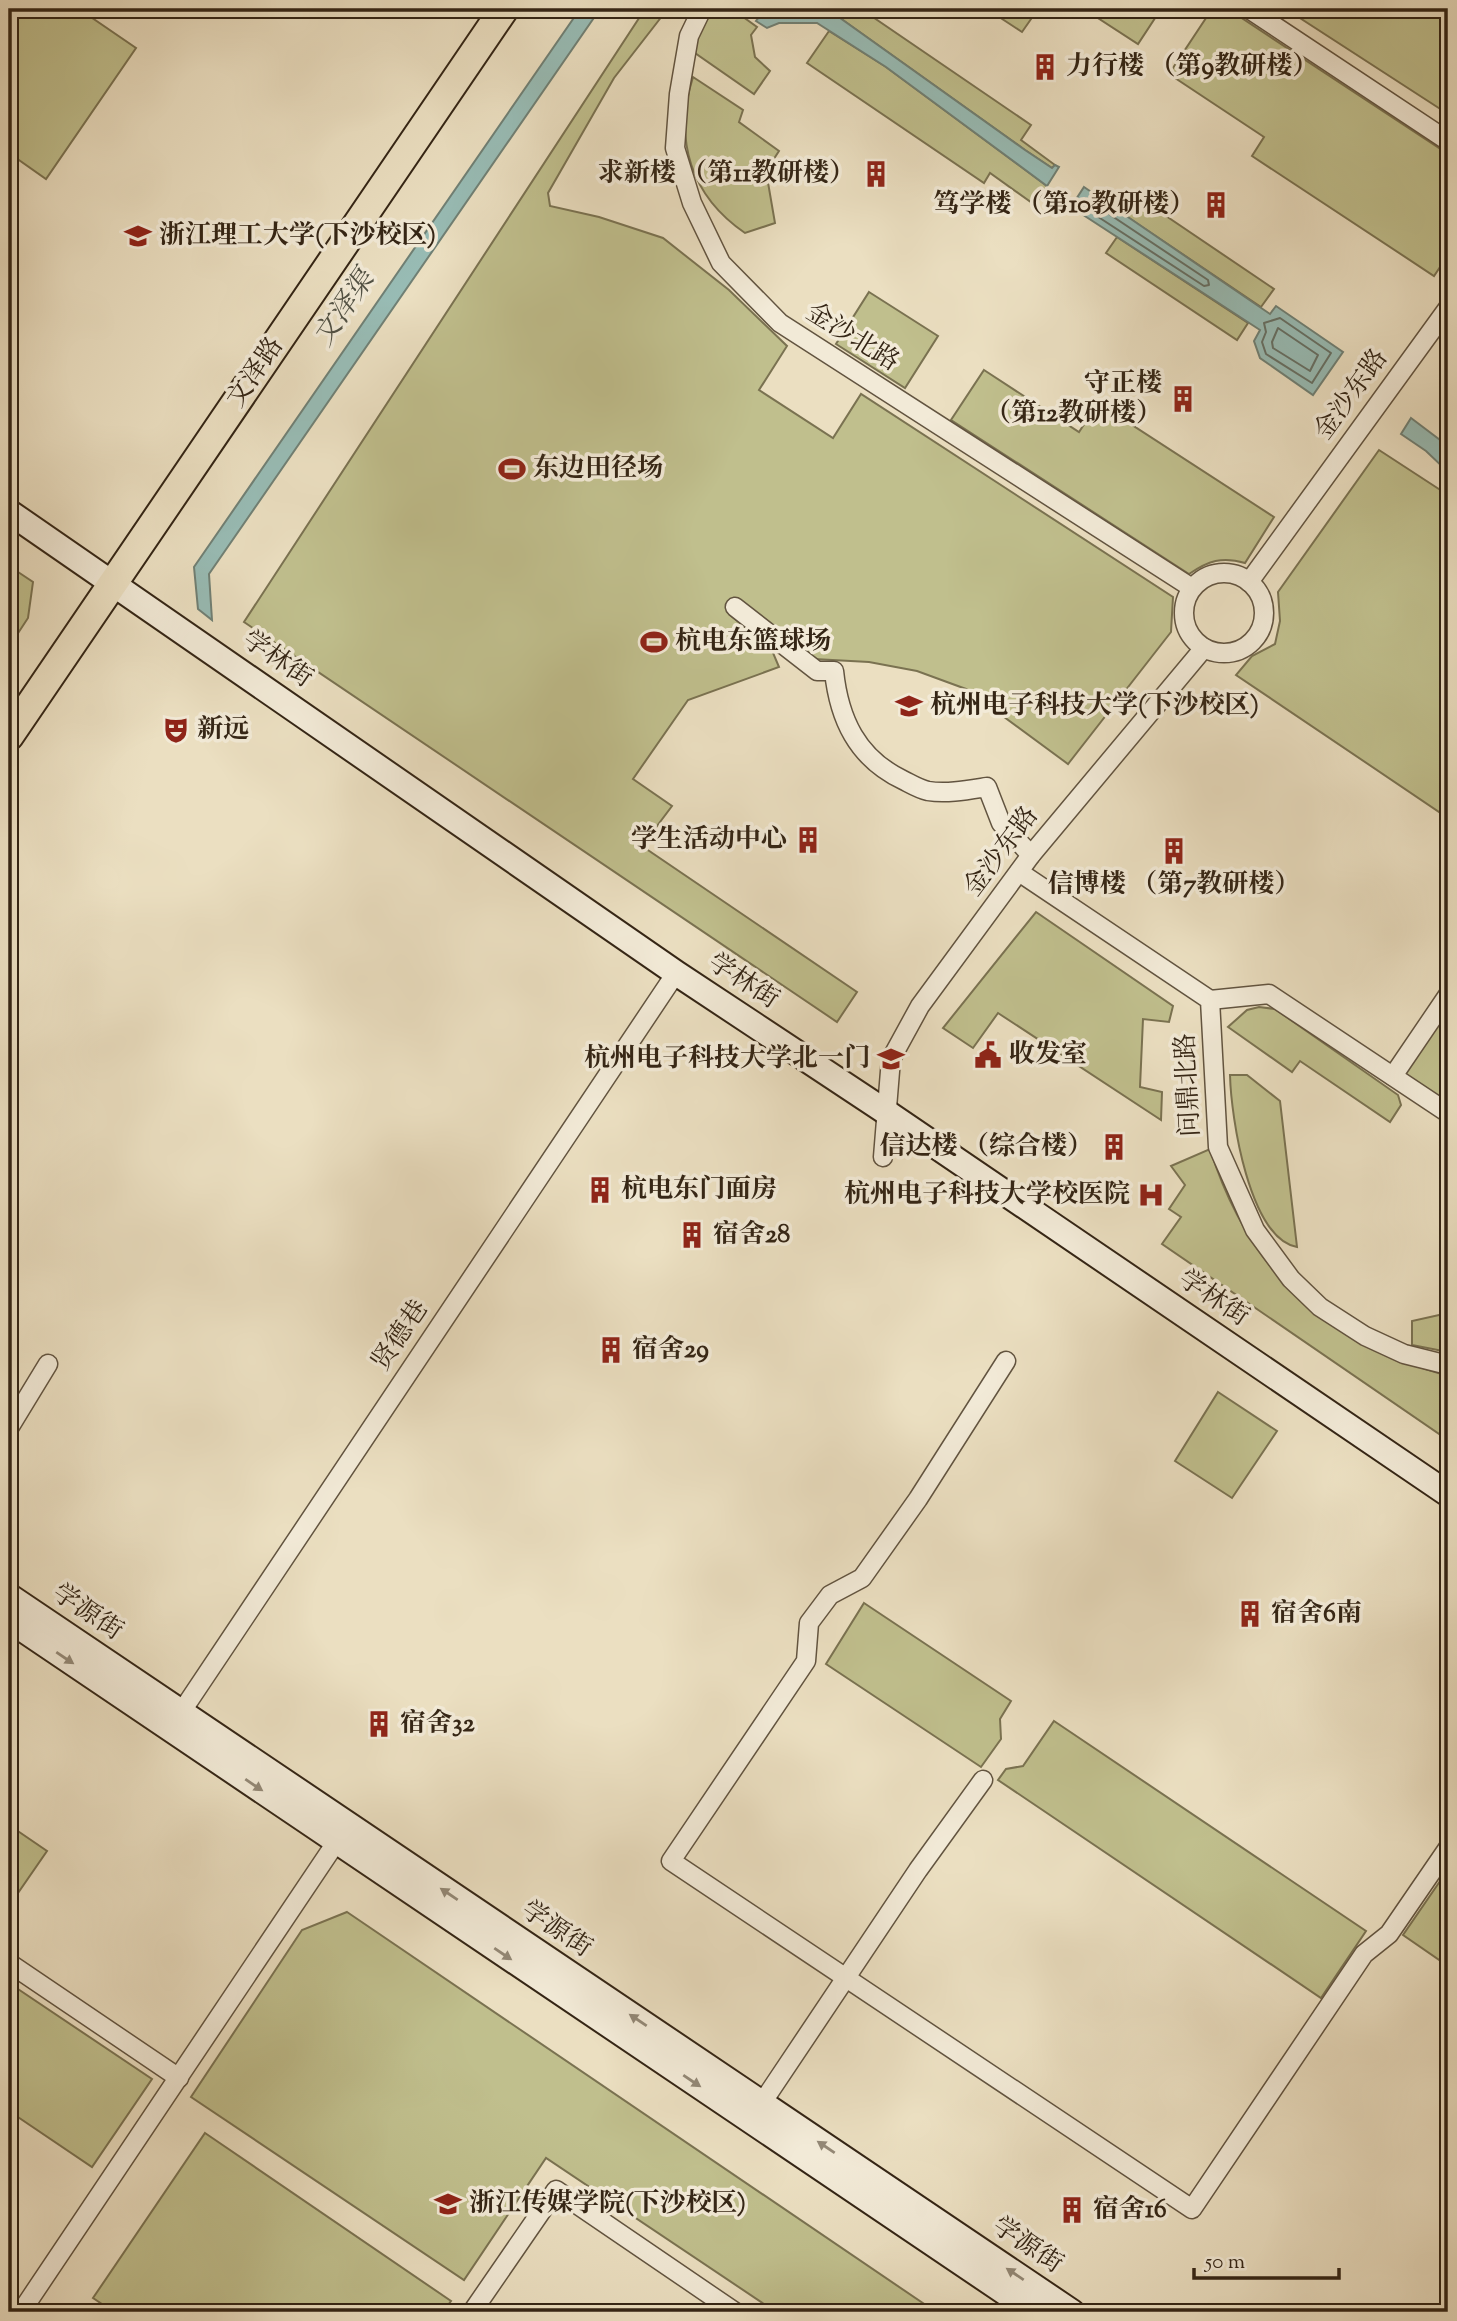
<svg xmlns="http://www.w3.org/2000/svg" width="1457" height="2321" viewBox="0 0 1457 2321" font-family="'Sorts Mill Goudy','Noto Serif SC',serif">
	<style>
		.green { fill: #c0bf8d; stroke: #7a7251; stroke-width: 2 }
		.water { fill: #98bcb5; stroke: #708075; stroke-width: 2 }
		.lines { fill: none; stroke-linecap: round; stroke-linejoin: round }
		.shore { stroke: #667065; stroke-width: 2 }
		.minor-casing { stroke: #625440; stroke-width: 21 }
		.secondary-casing { stroke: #342515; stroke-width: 28 }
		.primary-casing { stroke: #342515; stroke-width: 32 }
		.minor { stroke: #f2ead7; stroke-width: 18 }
		.secondary { stroke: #f2ead7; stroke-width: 24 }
		.primary { stroke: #ebdfc1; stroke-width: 28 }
		.oneway { fill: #938876 }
		.labels { text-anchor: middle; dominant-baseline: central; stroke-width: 7; stroke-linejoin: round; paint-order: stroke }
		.poi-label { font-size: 26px; font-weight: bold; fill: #342515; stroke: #f2ead7; text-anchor: start }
		.street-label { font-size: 26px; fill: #342515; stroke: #f2ead7 }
		.water-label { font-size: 28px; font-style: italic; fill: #525245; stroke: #f2ead7 }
	</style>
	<rect width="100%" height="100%" fill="#ebdfc1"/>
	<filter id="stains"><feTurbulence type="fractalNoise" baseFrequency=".00286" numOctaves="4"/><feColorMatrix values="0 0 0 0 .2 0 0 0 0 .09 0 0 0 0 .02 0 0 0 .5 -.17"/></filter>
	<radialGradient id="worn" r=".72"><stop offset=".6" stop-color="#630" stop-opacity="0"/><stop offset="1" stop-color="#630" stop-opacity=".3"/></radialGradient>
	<g class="green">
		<path d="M9,9H79L136,48L46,179L9,153Z"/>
		<path d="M645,9H666V11L614,78L548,193L550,206L599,217L663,238L729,290L787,346L759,390L833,438L861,394L1173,597L1171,632L1068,764L966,689L917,671L869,662L814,659L740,600L730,615L771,648L779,667L688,700L633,779L672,806L642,846L857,992L837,1022L244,622Z"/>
		<path d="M702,9H732L757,27L751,35L755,57L770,71L754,94L695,53Z"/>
		<path d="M846,9H861L1031,125L1021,140L1055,165L1052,168L1025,150L840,18Z"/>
		<path d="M987,9H1038L1022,32Z"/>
		<path d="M1084,9H1161L1138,44Z"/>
		<path d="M1212,9H1228L1448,154V255L1434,276L1252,156L1264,137L1169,74Z"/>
		<path d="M1286,9H1448V114Z"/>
		<path d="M829,31L886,67L1047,186L1035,205L990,173L984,183L807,63Z"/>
		<path d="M693,77L743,110L739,122L779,151L766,171L775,223L745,233C691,196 673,140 693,77Z"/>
		<path d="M1135,195L1274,289L1261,307L1123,214Z"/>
		<path d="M1117,237L1248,323L1237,340L1106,253Z"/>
		<path d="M869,292L938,336L905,388L836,344Z"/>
		<path d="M984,370L1079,432L1098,403L1274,517L1245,563C1222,556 1208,561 1189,574L951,420Z"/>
		<path d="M1379,450L1448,495V818L1236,675L1252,656L1275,644L1280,621L1278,592Z"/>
		<path d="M9,566L33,582L28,618L9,647Z"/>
		<path d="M1036,912L1173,1006L1169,1022L1143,1019L1140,1087L1162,1092L1161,1120L998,1013L973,1048L943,1028Z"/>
		<path d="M1448,995V1113L1393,1076Z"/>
		<path d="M1259,1007L1275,1009L1398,1095L1401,1105L1390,1122L1300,1061L1292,1072L1228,1027L1247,1010Z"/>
		<path d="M1230,1075H1247L1280,1101L1297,1247C1249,1238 1231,1117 1230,1075Z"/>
		<path d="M1210,1149C1249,1272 1325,1342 1448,1376V1440L1162,1244L1181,1217L1169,1209L1185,1185L1171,1166Z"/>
		<path d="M1448,1313V1352L1412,1345V1321Z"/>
		<path d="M1218,1392L1277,1431L1232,1498L1175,1461Z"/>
		<path d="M864,1603L1011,1701L1000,1719L1001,1739L981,1767L826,1664Z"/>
		<path d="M1054,1721L1366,1931L1321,1998L998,1780L1006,1769L1023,1766Z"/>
		<path d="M9,1825L47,1851L9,1906Z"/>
		<path d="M1447,1871L1448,1872V1966L1403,1935Z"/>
		<path d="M347,1912L936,2312H776L546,2158L464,2280L191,2097L302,1930Z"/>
		<path d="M9,1983L152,2079L92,2167L9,2111Z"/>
		<path d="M205,2133L451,2301L443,2312H114L93,2298Z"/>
	</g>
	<g class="water">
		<path d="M580,9H600L209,574L212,620L198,609L194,567Z"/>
		<path d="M765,9H810L826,18H840L1025,150L1052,168L1055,165L1059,167L1047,186L886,67L817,23H779L767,28L756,21Z"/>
		<path d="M1084,187L1270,314L1276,306L1343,352L1313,395L1260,358L1254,341L1260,330L1071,207Z"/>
		<path d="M1411,418L1448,446V472L1426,451L1401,434Z"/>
	</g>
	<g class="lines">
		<g class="shore">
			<path d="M1085,198L1208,280L1209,285L1204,286L1083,207Z"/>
			<path d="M1280,318L1331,353L1312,383L1266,354L1262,342L1266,332L1264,323Z"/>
			<path d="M1278,328L1318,355L1310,371L1273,348L1272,342Z"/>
		</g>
		<defs>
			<g id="minor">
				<path d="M702,9L689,36L679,94L675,148L692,203L721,263L780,323L1192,588"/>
				<path d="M1249,9L1448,141"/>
				<circle cx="1224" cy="613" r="40"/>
				<path d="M1249,582L1448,308"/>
				<path d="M735,607L817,671H834C839,719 857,758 903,780C911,784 919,789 928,791C947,794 968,790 987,787L1001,823L1031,855"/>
				<path d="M1019,872L1210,1000L1218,1147L1255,1230L1291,1279L1320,1307L1365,1336L1404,1354L1448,1365"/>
				<path d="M1210,1000L1269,994L1448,1113"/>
				<path d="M1393,1076L1448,995"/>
				<path d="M883,1157L891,1059L920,1006L1031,855L1204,648"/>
				<path d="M1006,1361L918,1499L862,1578L830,1595L809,1623L806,1661L671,1861L1192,2209L1364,1954L1389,1934L1448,1848"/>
				<path d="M9,1428L48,1364"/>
				<path d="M176,1720L676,973"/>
				<path d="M9,1963L179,2078"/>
				<path d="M756,2112L918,1870L983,1780"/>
				<path d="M21,2312L337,1841"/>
				<path d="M472,2312L556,2190L735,2312"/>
			</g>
			<g id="secondary">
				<path d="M9,512L676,973L886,1112L1448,1494"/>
				<path d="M9,1596L1072,2312"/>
				<path d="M9,1620L1034,2312"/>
			</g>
			<path id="primary" d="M9,736L504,9"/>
		</defs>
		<use href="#minor" class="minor-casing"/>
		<use href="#secondary" class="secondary-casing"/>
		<use href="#primary" class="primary-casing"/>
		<use href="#minor" class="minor"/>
		<use href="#secondary" class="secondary"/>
		<use href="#primary" class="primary"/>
	</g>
	<defs><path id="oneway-solid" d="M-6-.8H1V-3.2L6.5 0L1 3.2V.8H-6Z" transform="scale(1.75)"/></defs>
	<g class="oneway">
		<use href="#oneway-solid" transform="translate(65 1658) rotate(34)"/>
		<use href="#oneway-solid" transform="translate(254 1785) rotate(34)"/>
		<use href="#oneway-solid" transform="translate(449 1894) rotate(-146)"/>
		<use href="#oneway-solid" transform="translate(503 1954) rotate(34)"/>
		<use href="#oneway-solid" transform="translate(638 2020) rotate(-146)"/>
		<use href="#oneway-solid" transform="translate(692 2081) rotate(34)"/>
		<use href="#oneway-solid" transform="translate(826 2147) rotate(-146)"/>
		<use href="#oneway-solid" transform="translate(1015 2274) rotate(-146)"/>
	</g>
	<defs>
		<symbol id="building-bare" viewBox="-9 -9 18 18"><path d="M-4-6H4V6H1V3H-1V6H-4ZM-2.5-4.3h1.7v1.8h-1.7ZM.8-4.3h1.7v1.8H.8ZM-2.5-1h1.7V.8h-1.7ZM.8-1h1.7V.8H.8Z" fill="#8f2418" stroke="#f2ead7" stroke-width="2.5" paint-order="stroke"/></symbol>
		<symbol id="university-bare" viewBox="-9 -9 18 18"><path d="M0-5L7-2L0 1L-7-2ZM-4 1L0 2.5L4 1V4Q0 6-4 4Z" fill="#8f2418" stroke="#f2ead7" stroke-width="2.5" paint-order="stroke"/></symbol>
		<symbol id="stadium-bare" viewBox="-9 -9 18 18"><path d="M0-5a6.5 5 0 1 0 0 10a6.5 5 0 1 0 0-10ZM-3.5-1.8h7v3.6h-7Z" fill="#8f2418" stroke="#f2ead7" stroke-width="2.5" paint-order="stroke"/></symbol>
		<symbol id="theatre-bare" viewBox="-9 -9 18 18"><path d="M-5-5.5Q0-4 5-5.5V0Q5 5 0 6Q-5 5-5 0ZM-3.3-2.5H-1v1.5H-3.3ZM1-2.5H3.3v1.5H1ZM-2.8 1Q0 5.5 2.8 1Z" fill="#8f2418" stroke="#f2ead7" stroke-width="2.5" paint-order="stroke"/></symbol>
		<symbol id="civic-bare" viewBox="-9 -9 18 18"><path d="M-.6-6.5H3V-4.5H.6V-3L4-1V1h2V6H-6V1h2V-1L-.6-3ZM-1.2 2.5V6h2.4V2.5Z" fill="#8f2418" stroke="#f2ead7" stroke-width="2.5" paint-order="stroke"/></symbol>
		<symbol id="school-bare" viewBox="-9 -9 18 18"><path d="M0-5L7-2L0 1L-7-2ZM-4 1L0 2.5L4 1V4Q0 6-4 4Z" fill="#8f2418" stroke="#f2ead7" stroke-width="2.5" paint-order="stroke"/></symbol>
		<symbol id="hospital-bare" viewBox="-9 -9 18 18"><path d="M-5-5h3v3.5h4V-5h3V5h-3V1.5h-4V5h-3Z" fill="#8f2418" stroke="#f2ead7" stroke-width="2.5" paint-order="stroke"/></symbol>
	</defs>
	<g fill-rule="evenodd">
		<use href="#building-bare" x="1026" y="48" width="38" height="38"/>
		<use href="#building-bare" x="857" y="155" width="38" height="38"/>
		<use href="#building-bare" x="1197" y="186" width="38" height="38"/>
		<use href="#university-bare" x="119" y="217" width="38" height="38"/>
		<use href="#building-bare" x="1164" y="380" width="38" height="38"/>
		<use href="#stadium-bare" x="493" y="450" width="38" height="38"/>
		<use href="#stadium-bare" x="635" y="623" width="38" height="38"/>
		<use href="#university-bare" x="890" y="687" width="38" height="38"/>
		<use href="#theatre-bare" x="157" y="711" width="38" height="38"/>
		<use href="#building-bare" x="789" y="821" width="38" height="38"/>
		<use href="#building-bare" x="1155" y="832" width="38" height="38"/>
		<use href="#civic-bare" x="969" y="1036" width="38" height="38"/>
		<use href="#school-bare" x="872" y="1040" width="38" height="38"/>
		<use href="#building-bare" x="1095" y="1128" width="38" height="38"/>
		<use href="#building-bare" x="581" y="1171" width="38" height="38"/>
		<use href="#hospital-bare" x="1132" y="1176" width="38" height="38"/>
		<use href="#building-bare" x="673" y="1216" width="38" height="38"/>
		<use href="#building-bare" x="592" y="1331" width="38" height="38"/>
		<use href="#building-bare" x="1231" y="1595" width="38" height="38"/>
		<use href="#building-bare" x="360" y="1705" width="38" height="38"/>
		<use href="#university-bare" x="429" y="2185" width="38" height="38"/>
		<use href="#building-bare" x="1053" y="2191" width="38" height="38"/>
	</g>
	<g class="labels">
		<g class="poi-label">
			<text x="1066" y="67">力行楼 （第9教研楼）</text>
			<text x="855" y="174" text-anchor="end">求新楼 （第11教研楼）</text>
			<text x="1195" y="205" text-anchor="end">笃学楼 （第10教研楼）</text>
			<text x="159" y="236">浙江理工大学(下沙校区)</text>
			<text x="1162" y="384" text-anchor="end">守正楼<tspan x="1162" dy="30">（第12教研楼）</tspan></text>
			<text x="533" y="469">东边田径场</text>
			<text x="675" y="642">杭电东篮球场</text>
			<text x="930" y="706">杭州电子科技大学(下沙校区)</text>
			<text x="197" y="730">新远</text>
			<text x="787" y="840" text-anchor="end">学生活动中心</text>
			<text x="1174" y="885" text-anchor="middle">信博楼 （第7教研楼）</text>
			<text x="1009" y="1055">收发室</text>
			<text x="870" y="1059" text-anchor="end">杭州电子科技大学北一门</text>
			<text x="1093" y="1147" text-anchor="end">信达楼 （综合楼）</text>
			<text x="621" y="1190">杭电东门面房</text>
			<text x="1130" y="1195" text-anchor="end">杭州电子科技大学校医院</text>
			<text x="713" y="1235">宿舍28</text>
			<text x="632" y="1350">宿舍29</text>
			<text x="1271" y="1614">宿舍6南</text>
			<text x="400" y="1724">宿舍32</text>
			<text x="469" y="2204">浙江传媒学院(下沙校区)</text>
			<text x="1093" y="2210">宿舍16</text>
		</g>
		<g class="street-label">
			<text transform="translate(852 338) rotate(32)">金沙北路</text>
			<text transform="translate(256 373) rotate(-56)">文泽路</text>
			<text transform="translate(1352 395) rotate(-54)">金沙东路</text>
			<text transform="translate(277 660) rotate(35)">学林街</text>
			<text transform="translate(1002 852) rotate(-53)">金沙东路</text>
			<text transform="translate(743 982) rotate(33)">学林街</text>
			<text transform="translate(1189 1085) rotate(-93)">问鼎北路</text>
			<text transform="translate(1213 1299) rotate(34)">学林街</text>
			<text transform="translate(401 1336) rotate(-56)">贤德巷</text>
			<text transform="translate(87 1613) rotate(34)">学源街</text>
			<text transform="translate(556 1930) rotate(34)">学源街</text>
			<text transform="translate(1027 2246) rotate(34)">学源街</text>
		</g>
		<g class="water-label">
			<text transform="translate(345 309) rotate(-56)">文泽渠</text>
		</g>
	</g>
	<rect width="1457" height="2321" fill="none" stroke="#ebdfc1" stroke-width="35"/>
	<rect x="10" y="10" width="1436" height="2300" fill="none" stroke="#342515" stroke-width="3.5"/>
	<rect x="18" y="18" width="1422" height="2286" fill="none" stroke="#342515" stroke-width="2"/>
	<path d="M1194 2268v10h145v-10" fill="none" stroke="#342515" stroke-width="3.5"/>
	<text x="1205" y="2268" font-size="21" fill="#342515" stroke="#f2ead7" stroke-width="5" paint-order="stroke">50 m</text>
	<rect width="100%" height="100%" filter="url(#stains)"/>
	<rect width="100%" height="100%" fill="url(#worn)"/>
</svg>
